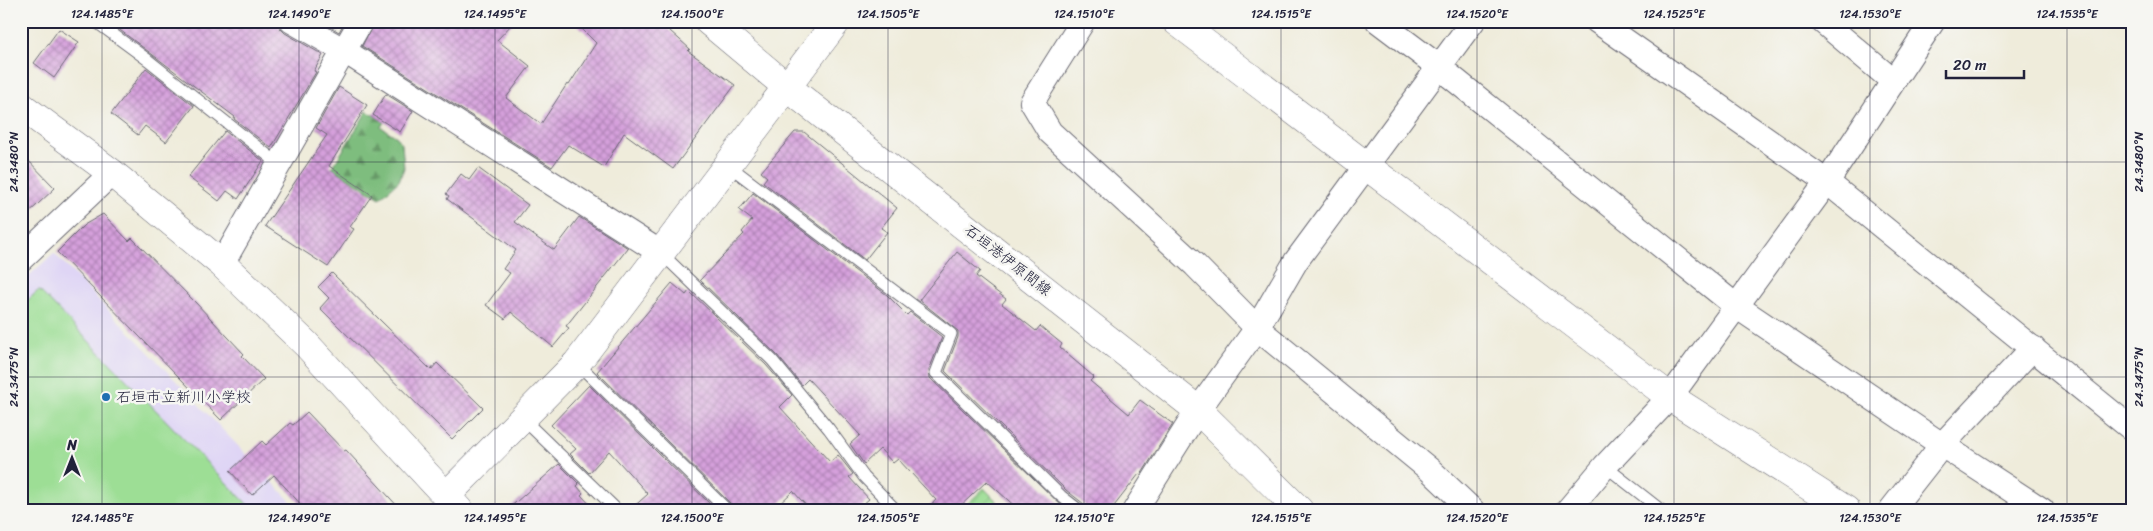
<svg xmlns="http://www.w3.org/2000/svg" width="2153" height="531" viewBox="0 0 2153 531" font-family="Sriracha,'Klee One',sans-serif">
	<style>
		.built { fill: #dfd5f5 }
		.forest { fill: url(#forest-firs); stroke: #50705c }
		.park { fill: #9dde95; stroke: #608068 }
		.garden { fill: url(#garden-furrows); stroke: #608068 }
		.building { fill: url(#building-cross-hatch) }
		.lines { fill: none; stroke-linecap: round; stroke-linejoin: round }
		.lane-casing { stroke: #6a6973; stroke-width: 13 }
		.street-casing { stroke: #6a6973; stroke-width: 26 }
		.secondary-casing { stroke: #6a6973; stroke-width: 29 }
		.primary-casing { stroke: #6a6973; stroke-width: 29 }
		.lane { stroke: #fff; stroke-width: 11 }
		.street { stroke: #fff; stroke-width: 24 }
		.secondary { stroke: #fff; stroke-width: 28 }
		.primary { stroke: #fff; stroke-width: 28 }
		.ticks { fill: none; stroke: #22223b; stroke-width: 1; stroke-opacity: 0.45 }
		.poi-dot { fill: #1f6fb2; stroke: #f6f6f2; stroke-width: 2 }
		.labels { text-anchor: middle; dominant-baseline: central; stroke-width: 5; stroke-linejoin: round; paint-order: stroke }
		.street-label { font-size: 15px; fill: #22223b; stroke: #f6f6f2 }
		.poi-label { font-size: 15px; fill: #22223b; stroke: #f6f6f2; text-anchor: start }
		.neatline { fill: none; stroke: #22223b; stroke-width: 2 }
		.ticks-label { font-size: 12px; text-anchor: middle; fill: #22223b }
	</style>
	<defs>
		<pattern id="forest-firs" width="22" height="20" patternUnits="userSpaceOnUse" patternTransform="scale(1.25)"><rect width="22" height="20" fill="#7ebd7e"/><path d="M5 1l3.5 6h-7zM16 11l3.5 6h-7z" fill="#679968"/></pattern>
		<pattern id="garden-furrows" width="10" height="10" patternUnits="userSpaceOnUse" patternTransform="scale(1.25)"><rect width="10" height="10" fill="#9dde95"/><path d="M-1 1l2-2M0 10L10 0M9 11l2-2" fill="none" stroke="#87be81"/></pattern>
		<pattern id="building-cross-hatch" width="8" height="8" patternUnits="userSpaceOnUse" patternTransform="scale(1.25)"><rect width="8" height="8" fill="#d6a0dc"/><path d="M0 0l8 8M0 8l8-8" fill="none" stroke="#ad82b4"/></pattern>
	</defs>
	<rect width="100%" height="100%" fill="#f6f6f2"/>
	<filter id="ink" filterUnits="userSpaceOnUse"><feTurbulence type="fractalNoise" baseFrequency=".02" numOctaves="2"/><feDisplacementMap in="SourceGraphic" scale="10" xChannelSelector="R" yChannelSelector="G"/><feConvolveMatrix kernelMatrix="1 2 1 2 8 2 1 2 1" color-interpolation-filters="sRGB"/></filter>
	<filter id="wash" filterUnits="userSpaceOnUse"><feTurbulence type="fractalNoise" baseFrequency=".0096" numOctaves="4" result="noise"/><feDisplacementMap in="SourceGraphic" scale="20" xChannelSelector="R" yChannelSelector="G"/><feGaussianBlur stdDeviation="1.12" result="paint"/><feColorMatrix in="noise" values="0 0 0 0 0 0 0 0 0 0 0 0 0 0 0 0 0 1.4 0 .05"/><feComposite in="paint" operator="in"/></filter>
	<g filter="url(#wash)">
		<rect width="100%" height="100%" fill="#efecdb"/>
		<path class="built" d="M54,253L299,510H21V283Z"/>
		<path class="forest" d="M367,111L384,122L381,127L397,137L402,144L404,168L399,181L380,198L332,168Z"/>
		<path class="park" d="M39,290L253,510H21V306Z"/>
		<path class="garden" d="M984,488L1005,510H961Z"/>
		<g id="blocks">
			<g class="building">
				<path d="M108,21H278L280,28L285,33L323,55L314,71L316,72L271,148L234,119L235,117Z"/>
				<path d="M320,21H345L339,32Z"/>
				<path d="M375,21H515L497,40L530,66L506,98L541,124L567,84L569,85L596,43L574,21H659L690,49L688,51L735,85L673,169L624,133L604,167L568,145L552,167L362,46Z"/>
				<path d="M59,29L79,42L54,78L34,63Z"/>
				<path d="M146,68L194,106L166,142L145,126L138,135L111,114Z"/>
				<path d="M339,87L367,105L329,166L372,195L350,227L354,229L328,267L265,226L327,135L316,128Z"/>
				<path d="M386,94L413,111L400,132L373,115Z"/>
				<path d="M225,131L263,161L238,199L227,191L219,201L188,177Z"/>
				<path d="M795,132H804L897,208L881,228L887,232L865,260L763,182L767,177L761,172Z"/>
				<path d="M21,153L55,188L21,220Z"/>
				<path d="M478,168L528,205L515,222L554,250L579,217L628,248L566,326L569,328L553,347L511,312L505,319L486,305L510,273L503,269L516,250L447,199L449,196L446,194L461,174L469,180Z"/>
				<path d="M753,193L887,295L907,315L910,312L942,337L929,370L930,378L1066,510H1019L987,481L956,510H925L936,500L898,459L893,463L880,449L864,464L850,444L860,435L808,379L802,385L777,355L700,280L744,234L742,232L752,220L739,210Z"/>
				<path d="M103,214L129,241L132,238L195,302L244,354L242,356L264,379L221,420L57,252L84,225Z"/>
				<path d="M957,252L980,271L976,276L1006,299L1002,304L1036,331L1040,326L1062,344L1060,348L1094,377L1090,381L1129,414L1140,400L1173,424L1141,475L1139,474L1111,510H1086L1084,504L1066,490L945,371L958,337V331L919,300Z"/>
				<path d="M332,273L431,370L437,363L483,408L452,439L320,308L329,298L318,287Z"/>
				<path d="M672,283L686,295L689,291L766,365L792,395L780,407L830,462L838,455L853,474L849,477L869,499L856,510H810L793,491L773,510H734L732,505L597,372Z"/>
				<path d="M589,385L716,510H630L648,494L609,451L589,473L570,454L576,449L551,425Z"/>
				<path d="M307,412L344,451L346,450L401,510H306L274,475L252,495L230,471L262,441L266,445L290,423L293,425Z"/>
				<path d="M559,464L579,484L577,486L583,493L581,495L595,510H507Z"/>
			</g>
		</g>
	</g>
	<g filter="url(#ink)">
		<use href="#blocks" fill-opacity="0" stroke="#6a6973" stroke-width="1"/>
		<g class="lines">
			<defs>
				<g id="lane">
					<path d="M95,21L148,60L280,165"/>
					<path d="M728,165L951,334L936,373L1061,496L1079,510"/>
					<path d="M661,253L772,360L829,429L864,477L896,510"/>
					<path d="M577,363L727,510"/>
					<path d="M522,418L617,510"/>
					<path d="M1605,466L1661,510"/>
				</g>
				<g id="street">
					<path d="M292,21L343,50L661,253"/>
					<path d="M1083,21L1032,102L1050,132L1195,265L1257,328L1430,470L1472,510"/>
					<path d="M1378,21L1439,67L1736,306L1942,445L2042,510"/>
					<path d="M1597,21L1827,182L2132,429"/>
					<path d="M1822,21L1893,81"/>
					<path d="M21,259L112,173"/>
					<path d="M222,264L361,21"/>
					<path d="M1135,510L1198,410L1257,328L1296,261L1473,21"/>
					<path d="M1568,510L1605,466L1670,397L1827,182L1933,21"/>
					<path d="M1891,510L1942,445L2033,348"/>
				</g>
				<g id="secondary">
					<path d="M1176,21L1670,397L1846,510"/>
					<path d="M21,106L112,173L222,264L306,344L459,510"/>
					<path d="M446,496L577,363L837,21"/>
				</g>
				<path id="primary" d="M708,21L787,87L1198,410L1299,510"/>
			</defs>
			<use href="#lane" class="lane-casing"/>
			<use href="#street" class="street-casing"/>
			<use href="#secondary" class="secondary-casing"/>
			<use href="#primary" class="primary-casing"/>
			<use href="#lane" class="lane"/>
			<use href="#street" class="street"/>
			<use href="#secondary" class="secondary"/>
			<use href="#primary" class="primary"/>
		</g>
	</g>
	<path class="ticks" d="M102,21V510M299,21V510M495,21V510M692,21V510M888,21V510M1084,21V510M1281,21V510M1477,21V510M1674,21V510M1870,21V510M2067,21V510M21,162H2132M21,377H2132"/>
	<circle class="poi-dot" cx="106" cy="397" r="5"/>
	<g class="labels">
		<g class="street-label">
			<text transform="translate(1008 260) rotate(38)">石垣港伊原間線</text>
		</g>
		<g class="poi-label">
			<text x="116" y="397">石垣市立新川小学校</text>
		</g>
	</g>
	<rect width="2153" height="531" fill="none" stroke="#f6f6f2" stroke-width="55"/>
	<g transform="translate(72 458)" stroke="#f6f6f2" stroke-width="4" paint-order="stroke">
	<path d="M0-4L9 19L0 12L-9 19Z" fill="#22223b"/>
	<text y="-8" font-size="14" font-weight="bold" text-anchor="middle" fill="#22223b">N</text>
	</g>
	<path d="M1946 70v8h78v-8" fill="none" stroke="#22223b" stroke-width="2.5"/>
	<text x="1953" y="70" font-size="15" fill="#22223b" stroke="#f6f6f2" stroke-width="4" paint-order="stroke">20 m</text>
	<rect x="28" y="28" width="2098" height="476" class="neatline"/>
	<g class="ticks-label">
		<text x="102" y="18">124.1485°E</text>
		<text x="299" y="18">124.1490°E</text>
		<text x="495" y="18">124.1495°E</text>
		<text x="692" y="18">124.1500°E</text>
		<text x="888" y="18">124.1505°E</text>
		<text x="1084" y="18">124.1510°E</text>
		<text x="1281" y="18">124.1515°E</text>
		<text x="1477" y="18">124.1520°E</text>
		<text x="1674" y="18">124.1525°E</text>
		<text x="1870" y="18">124.1530°E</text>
		<text x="2067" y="18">124.1535°E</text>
		<text transform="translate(14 162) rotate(-90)" y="4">24.3480°N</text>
		<text transform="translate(2139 162) rotate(-90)" y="4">24.3480°N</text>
		<text transform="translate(14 377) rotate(-90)" y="4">24.3475°N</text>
		<text transform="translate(2139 377) rotate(-90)" y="4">24.3475°N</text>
		<text x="102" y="522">124.1485°E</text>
		<text x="299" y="522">124.1490°E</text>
		<text x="495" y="522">124.1495°E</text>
		<text x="692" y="522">124.1500°E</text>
		<text x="888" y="522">124.1505°E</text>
		<text x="1084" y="522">124.1510°E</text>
		<text x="1281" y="522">124.1515°E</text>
		<text x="1477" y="522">124.1520°E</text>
		<text x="1674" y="522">124.1525°E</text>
		<text x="1870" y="522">124.1530°E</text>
		<text x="2067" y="522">124.1535°E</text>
	</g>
</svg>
